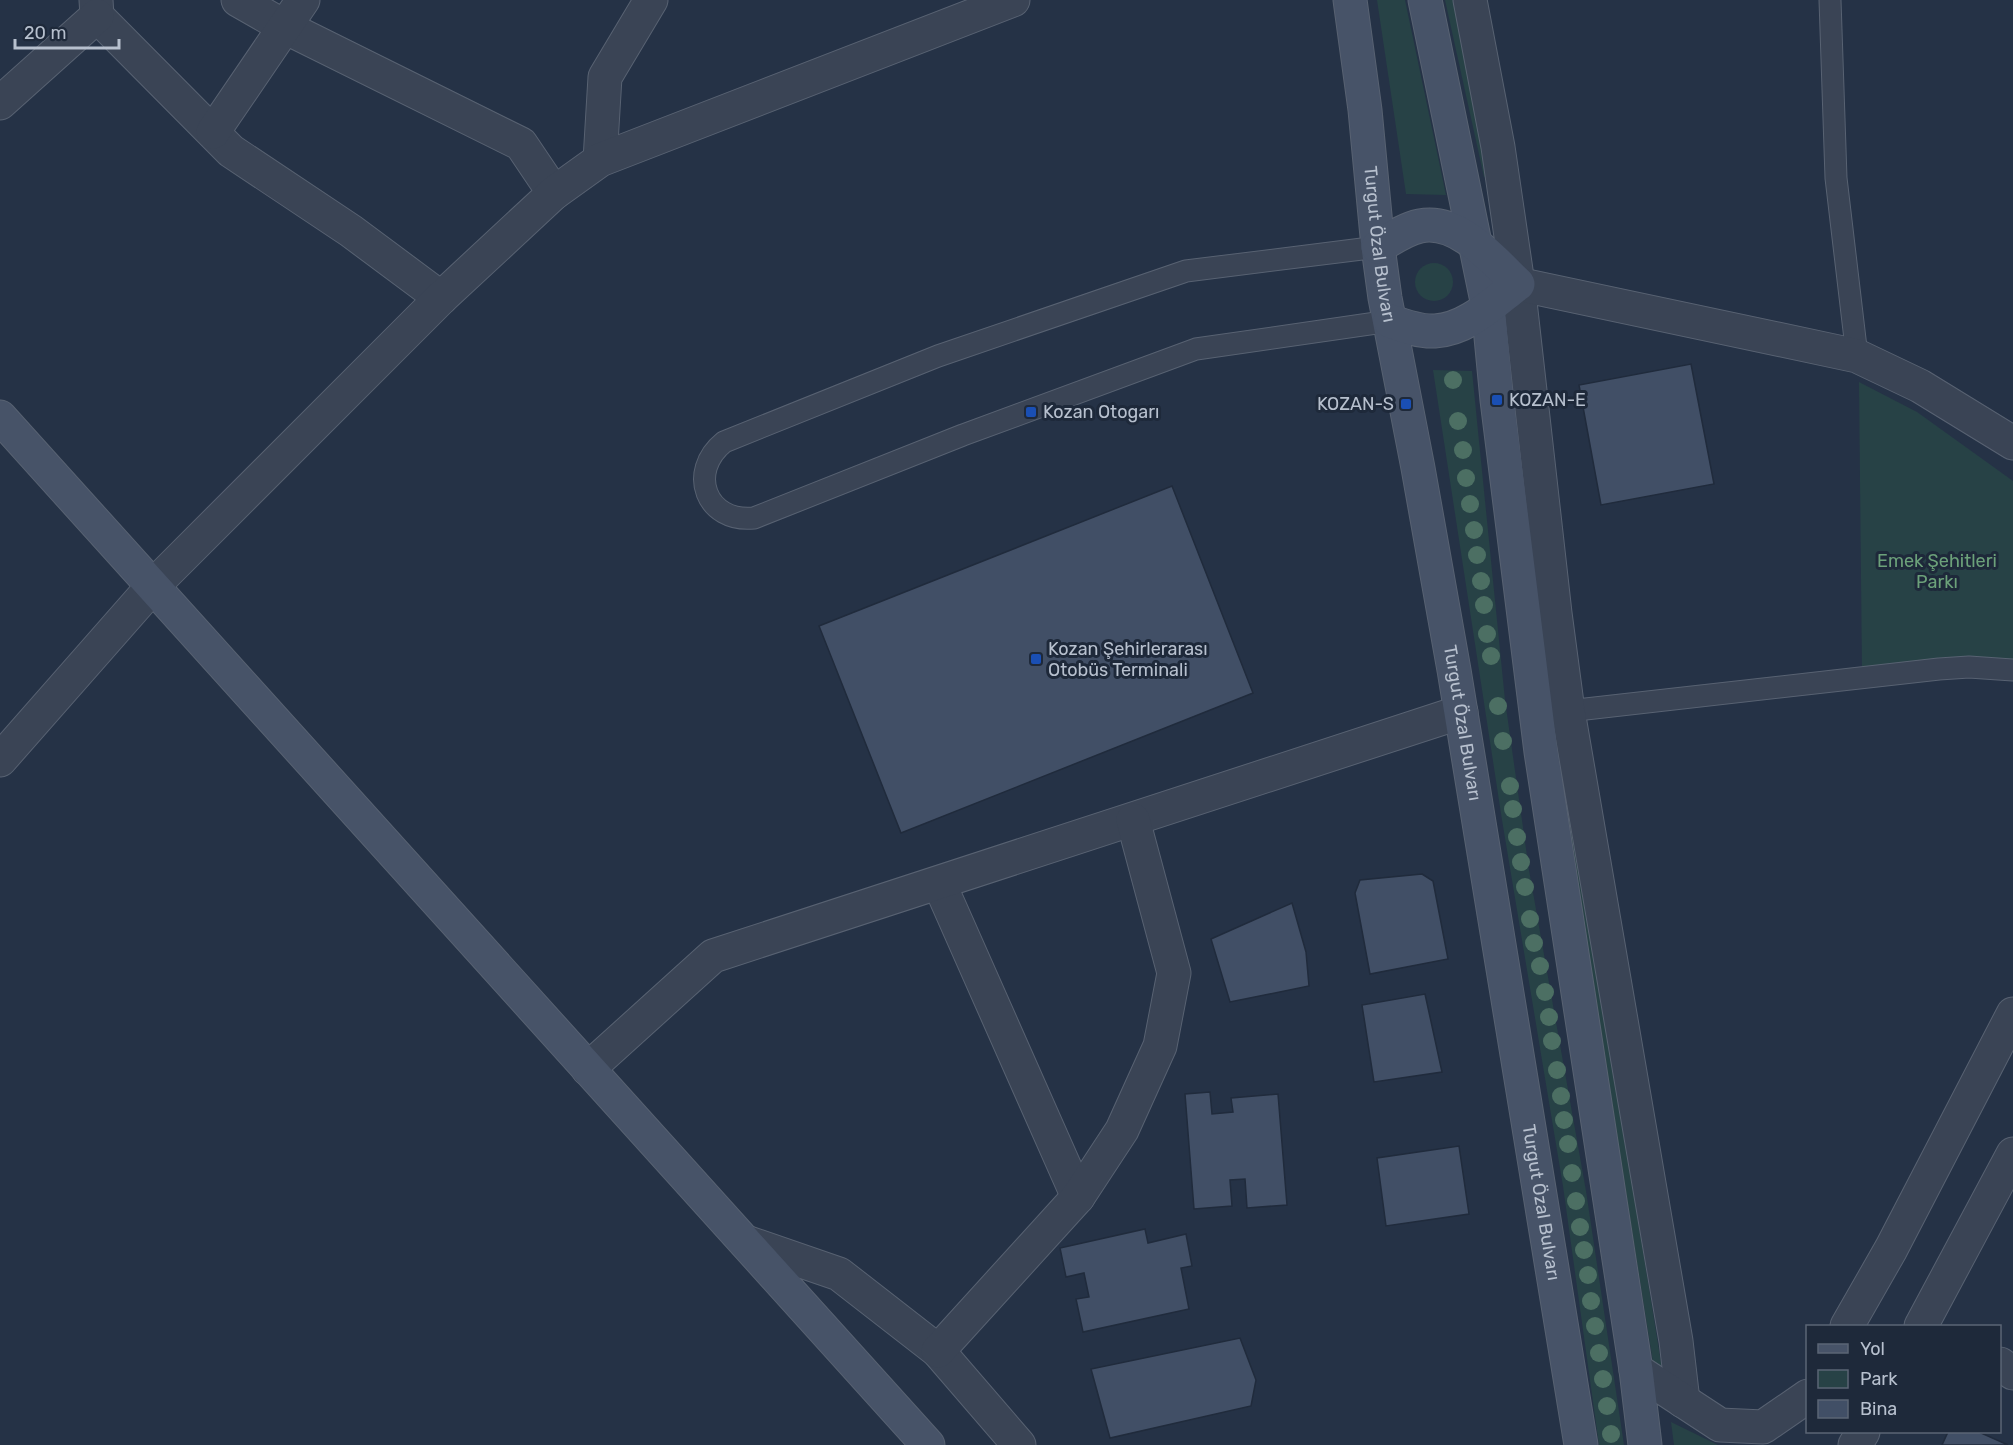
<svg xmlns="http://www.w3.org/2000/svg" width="2013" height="1445" viewBox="0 0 2013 1445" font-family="Rubik,sans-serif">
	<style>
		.green { fill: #274246 }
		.building { fill: #414f66; stroke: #202b3c; stroke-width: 1.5 }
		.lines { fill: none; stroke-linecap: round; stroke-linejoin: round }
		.service-casing { stroke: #586272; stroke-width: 23 }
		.minor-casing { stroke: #586272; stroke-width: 35 }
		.tertiary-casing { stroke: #586272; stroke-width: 35 }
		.secondary-casing { stroke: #586272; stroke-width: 35 }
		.service { stroke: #3a4455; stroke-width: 21 }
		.minor { stroke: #3a4455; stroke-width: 33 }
		.tertiary { stroke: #3a4455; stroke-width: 33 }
		.secondary { stroke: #475368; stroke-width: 33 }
		.tree { fill: #4c6f63 }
		.transit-dot { fill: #1a4fb4; stroke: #1e293a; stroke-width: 2 }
		.labels { text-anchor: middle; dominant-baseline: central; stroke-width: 6; stroke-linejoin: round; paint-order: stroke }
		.street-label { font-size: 18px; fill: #b7c0ce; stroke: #1e293a }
		.poi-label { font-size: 18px; fill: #b7c0ce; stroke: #1e293a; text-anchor: start }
		.park-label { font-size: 18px; fill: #6ca17a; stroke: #1e293a }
	</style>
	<rect width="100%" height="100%" fill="#253246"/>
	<g class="green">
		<path d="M1377,0H1405L1446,195L1406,194Z"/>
		<path d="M1445,0H1455L1494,175L1484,177Z"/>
		<circle cx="1434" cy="282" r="19"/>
		<path d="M1433,370L1472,371L1505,700L1529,870L1586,1191L1624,1445H1599L1563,1186L1502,820Z"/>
		<path d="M1859,382L1917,412L2013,481V666L1862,673Z"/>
		<path d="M1563,799H1570L1664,1381L1655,1375Z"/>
		<path d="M1671,1422L1718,1445H1674Z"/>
	</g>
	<g class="building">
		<path d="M1691,364L1714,484L1601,505L1579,385Z"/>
		<path d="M1172,486L1253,693L901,833L819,626Z"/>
		<path d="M1422,874L1433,881L1448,959L1370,974L1355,893L1360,880Z"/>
		<path d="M1292,903L1306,952L1309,986L1230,1002L1211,939Z"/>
		<path d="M1425,994L1442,1072L1374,1082L1362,1005Z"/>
		<path d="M1210,1092L1212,1114L1233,1112L1231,1098L1278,1094L1287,1205L1247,1208L1245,1179L1230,1180L1232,1206L1194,1209L1185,1094Z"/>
		<path d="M1459,1146L1469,1214L1386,1226L1377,1158Z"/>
		<path d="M1145,1229L1148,1243L1186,1234L1192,1266L1181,1268L1189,1309L1083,1332L1076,1299L1089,1297L1084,1273L1066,1277L1060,1248Z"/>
		<path d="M1240,1338L1256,1380L1251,1406L1110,1438L1091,1369Z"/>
		<path d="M1948,1432H1979L2008,1445H1942Z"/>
	</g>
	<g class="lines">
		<defs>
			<g id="service">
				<path d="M1830,0L1836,178L1857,356"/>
				<path d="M1378,247L1186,271L938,356L724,442C687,472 706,523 754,518L963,435L1196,349L1390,321"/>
				<path d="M1568,711L1939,669L1969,667L2013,670"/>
			</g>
			<g id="minor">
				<path d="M96,0L97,16L231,151L351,231L441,298"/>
				<path d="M238,0L285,27L521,144L554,193"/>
				<path d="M1470,0L1498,147L1518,284L1555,613L1568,711L1676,1341L1683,1401"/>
				<path d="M0,103L97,16"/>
				<path d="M213,132L303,0"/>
				<path d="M600,160L605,77L651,0"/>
				<path d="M1518,284L1857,356L1920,386L2013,443"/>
				<path d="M939,883L1078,1197"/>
				<path d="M588,1069L713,956L1461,712"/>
				<path d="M746,1242L839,1274L938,1351L1019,1445"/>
				<path d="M938,1351L1078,1197L1122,1130L1160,1046L1174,973L1133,820"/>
				<path d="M2000,1364L2013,1373"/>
			</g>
			<g id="tertiary">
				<path d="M0,760L153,586L441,298L554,193L600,160L1013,0"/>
				<path d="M1847,1326L1891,1249L2013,1014"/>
				<path d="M1921,1326L2013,1154"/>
				<path d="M1636,1370L1720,1425L1763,1427L1808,1396"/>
				<path d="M1855,1445L1863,1432"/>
			</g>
			<g id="secondary">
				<path id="s1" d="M1350,0L1365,110L1378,247L1385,298L1418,468L1454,670L1581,1445"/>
				<path d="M1425,0L1488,306L1497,400L1541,752L1636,1370L1645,1445"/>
				<path d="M1378,247C1391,239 1405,229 1420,226C1458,218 1493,260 1518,284C1494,302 1468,329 1435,331C1420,332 1404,326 1390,321"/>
				<path d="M0,417L928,1445"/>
			</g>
		</defs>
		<use href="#service" class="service-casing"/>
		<use href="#minor" class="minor-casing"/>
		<use href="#tertiary" class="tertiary-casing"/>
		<use href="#secondary" class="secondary-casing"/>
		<use href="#service" class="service"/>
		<use href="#minor" class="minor"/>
		<use href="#tertiary" class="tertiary"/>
		<use href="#secondary" class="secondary"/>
	</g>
	<g class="tree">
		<circle cx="1453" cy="380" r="9"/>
		<circle cx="1458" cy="421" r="9"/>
		<circle cx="1463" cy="450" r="9"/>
		<circle cx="1466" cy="478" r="9"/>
		<circle cx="1470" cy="504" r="9"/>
		<circle cx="1474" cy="530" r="9"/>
		<circle cx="1477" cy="555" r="9"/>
		<circle cx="1481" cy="581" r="9"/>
		<circle cx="1484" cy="605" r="9"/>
		<circle cx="1487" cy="634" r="9"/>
		<circle cx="1491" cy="656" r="9"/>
		<circle cx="1498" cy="706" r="9"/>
		<circle cx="1503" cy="741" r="9"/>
		<circle cx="1510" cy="786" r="9"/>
		<circle cx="1513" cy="809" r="9"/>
		<circle cx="1517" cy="837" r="9"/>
		<circle cx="1521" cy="862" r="9"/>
		<circle cx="1525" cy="887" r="9"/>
		<circle cx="1530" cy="919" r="9"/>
		<circle cx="1534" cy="943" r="9"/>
		<circle cx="1540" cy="966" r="9"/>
		<circle cx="1545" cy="992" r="9"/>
		<circle cx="1549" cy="1017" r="9"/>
		<circle cx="1552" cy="1041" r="9"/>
		<circle cx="1557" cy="1070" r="9"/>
		<circle cx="1561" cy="1096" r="9"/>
		<circle cx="1564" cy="1120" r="9"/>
		<circle cx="1568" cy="1144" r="9"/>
		<circle cx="1572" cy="1173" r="9"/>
		<circle cx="1576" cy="1201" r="9"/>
		<circle cx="1580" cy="1227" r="9"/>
		<circle cx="1584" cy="1250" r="9"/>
		<circle cx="1588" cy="1275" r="9"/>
		<circle cx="1591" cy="1301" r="9"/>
		<circle cx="1595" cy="1326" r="9"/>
		<circle cx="1599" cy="1353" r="9"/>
		<circle cx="1603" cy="1379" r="9"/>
		<circle cx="1607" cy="1406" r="9"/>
		<circle cx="1611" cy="1434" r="9"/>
	</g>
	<g class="transit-dot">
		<rect x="1491" y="394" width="12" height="12" rx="3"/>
		<rect x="1400" y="398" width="12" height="12" rx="3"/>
		<rect x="1025" y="406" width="12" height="12" rx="3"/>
		<rect x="1030" y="653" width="12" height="12" rx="3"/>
	</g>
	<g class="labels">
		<g class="street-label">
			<text stroke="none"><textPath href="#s1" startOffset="246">Turgut Özal Bulvarı</textPath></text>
			<text stroke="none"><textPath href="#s1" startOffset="732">Turgut Özal Bulvarı</textPath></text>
			<text stroke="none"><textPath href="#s1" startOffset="1218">Turgut Özal Bulvarı</textPath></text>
		</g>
		<g class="poi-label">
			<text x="1509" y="400">KOZAN-E</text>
			<text x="1394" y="404" text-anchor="end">KOZAN-S</text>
			<text x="1043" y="412">Kozan Otogarı</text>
			<text x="1048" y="649">Kozan Şehirlerarası<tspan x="1048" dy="21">Otobüs Terminali</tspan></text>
		</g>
		<g class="park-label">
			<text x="1937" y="561">Emek Şehitleri<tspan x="1937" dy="21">Parkı</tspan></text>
		</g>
	</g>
	<rect x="1806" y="1325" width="195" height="108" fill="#1e293a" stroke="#5b6575" stroke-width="1.5"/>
	<rect x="1818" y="1344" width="30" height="9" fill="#475368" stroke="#5b6575" stroke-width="1.5"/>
	<text x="1860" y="1355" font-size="18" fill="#b7c0ce">Yol</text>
	<rect x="1818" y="1370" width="30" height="18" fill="#274246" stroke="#5b6575" stroke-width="1.5"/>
	<text x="1860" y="1385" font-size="18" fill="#b7c0ce">Park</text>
	<rect x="1818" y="1400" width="30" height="18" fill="#414f66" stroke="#5b6575" stroke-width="1.5"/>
	<text x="1860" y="1415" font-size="18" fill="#b7c0ce">Bina</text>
	<path d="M15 39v9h104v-9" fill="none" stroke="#b7c0ce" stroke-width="3"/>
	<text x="24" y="39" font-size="18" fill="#b7c0ce" stroke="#1e293a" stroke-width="4.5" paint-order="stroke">20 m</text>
</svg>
